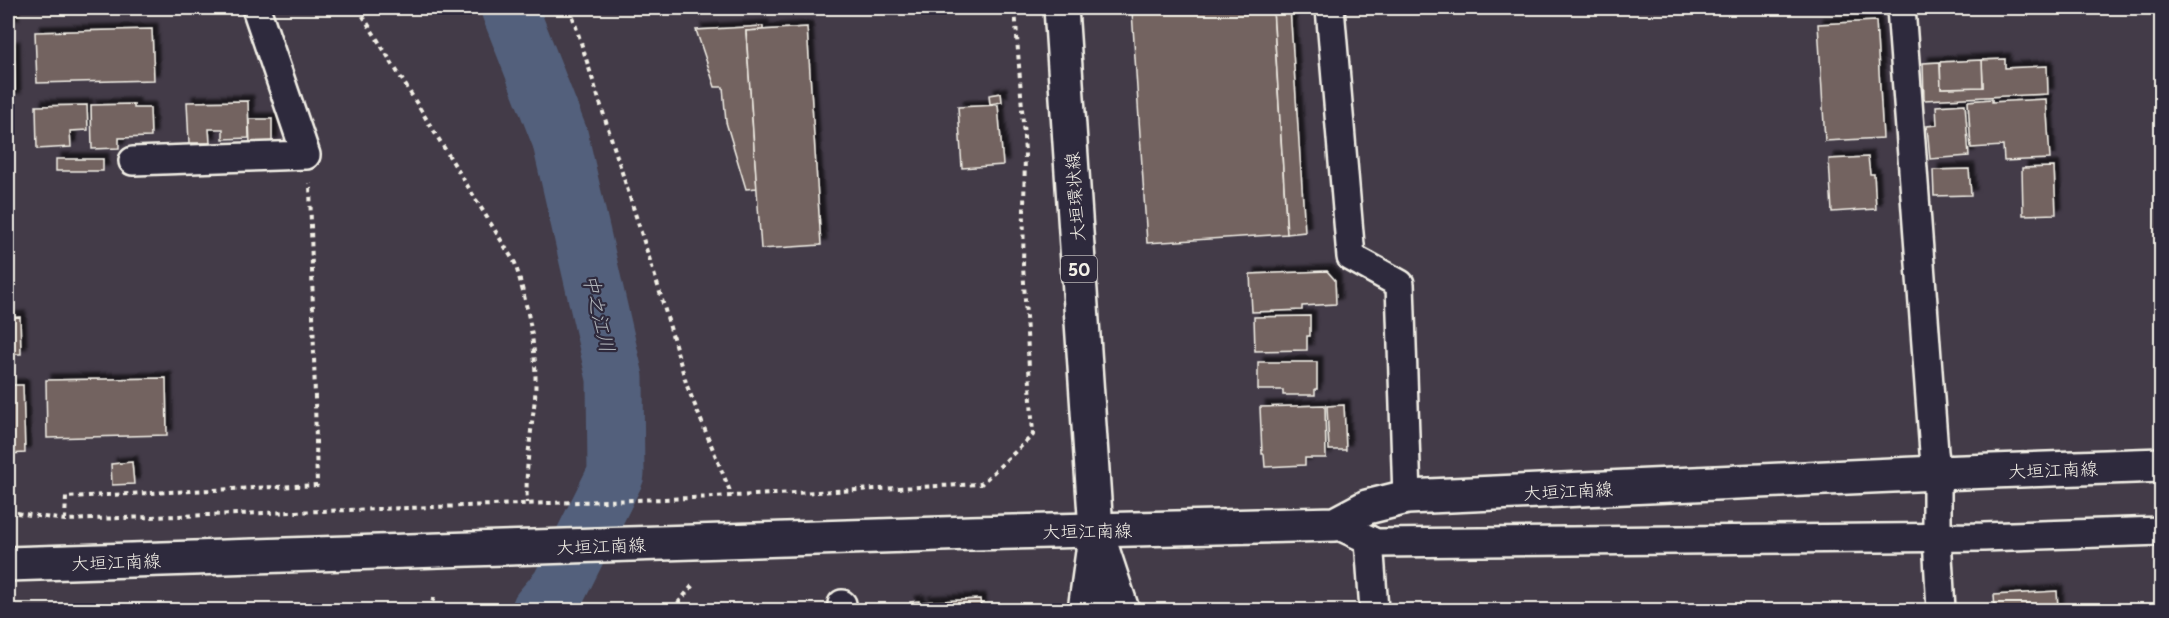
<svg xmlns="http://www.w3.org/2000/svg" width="2169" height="618" viewBox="0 0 2169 618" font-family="'Playpen Sans','Klee One',sans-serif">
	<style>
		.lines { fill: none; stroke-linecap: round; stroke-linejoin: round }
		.river { stroke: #52607b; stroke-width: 57 }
		.building { fill: #736360; stroke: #f4f1e8; stroke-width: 1.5; filter: url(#shadow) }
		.minor-casing { stroke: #f4f1e8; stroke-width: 32 }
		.secondary-casing { stroke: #f4f1e8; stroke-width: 38 }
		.primary-casing { stroke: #f4f1e8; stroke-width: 38 }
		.path { stroke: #f4f1e8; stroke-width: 4; stroke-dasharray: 4.5 4.5; stroke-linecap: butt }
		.minor { stroke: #2f2a3d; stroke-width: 27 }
		.secondary { stroke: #2f2a3d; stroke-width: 33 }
		.primary { stroke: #2f2a3d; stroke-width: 33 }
		.labels { text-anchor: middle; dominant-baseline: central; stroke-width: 4.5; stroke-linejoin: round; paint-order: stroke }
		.shield { fill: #2f2a3d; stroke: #b9b5b5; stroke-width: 1.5 }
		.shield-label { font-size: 16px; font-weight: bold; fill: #f4f1e8 }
		.street-label { font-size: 18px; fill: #f4f1e8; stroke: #2f2a3d }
		.water-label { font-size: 20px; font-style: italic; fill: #b3b7bc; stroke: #2f2a3d }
	</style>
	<defs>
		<filter id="shadow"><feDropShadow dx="5.5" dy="-5.5" stdDeviation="1.5" flood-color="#0009"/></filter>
	</defs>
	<rect width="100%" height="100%" fill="#433b48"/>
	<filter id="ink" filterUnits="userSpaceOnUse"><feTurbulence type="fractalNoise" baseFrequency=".0167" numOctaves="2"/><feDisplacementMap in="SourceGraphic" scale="12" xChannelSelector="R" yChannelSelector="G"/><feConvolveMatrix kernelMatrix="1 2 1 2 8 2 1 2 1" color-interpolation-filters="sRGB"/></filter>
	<g filter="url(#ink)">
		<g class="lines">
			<path class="river" d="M509,8L560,138L615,378L616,474L559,588L540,610"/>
		</g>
		<g class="building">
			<rect x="8" y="8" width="5" height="17"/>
			<path d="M1185,8H1273L1287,234L1147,243L1132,11Z"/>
			<path d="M1273,8H1290L1305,232L1287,234Z"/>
			<path d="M1876,21L1883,138L1825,141L1818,24Z"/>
			<path d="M763,26V30L746,31L757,188L746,189L726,122L723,87H715L696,30Z"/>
			<path d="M807,27L821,245L761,249L746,31Z"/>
			<path d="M152,29L154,80L37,83L35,32Z"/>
			<path d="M14,47L15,98H8V48Z"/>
			<path d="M2005,59V68L2047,66L2048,94L1924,100L1923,63L1940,62L1941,88L1983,87L1982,60Z"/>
			<path d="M1982,60L1983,87L1941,88L1940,62Z"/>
			<path d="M1001,93L1002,102L990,104L989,95Z"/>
			<path d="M1992,99V102L2046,99L2050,159L2004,161L2003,146L1971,148L1968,101Z"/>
			<path d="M248,101L249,138L223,139V129H209L210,143H189L187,102Z"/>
			<path d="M134,104V108H150L151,137L119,138V148L92,149L91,105Z"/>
			<path d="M1965,104L1969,156L1930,159L1927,126L1937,125L1936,106Z"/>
			<path d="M87,105L88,130L70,131L71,147L37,149L36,106Z"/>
			<path d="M998,105L1003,165L962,168L958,107Z"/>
			<path d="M249,119H272V143L250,144Z"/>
			<path d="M1868,157L1870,174H1874L1876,209L1832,212L1829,159Z"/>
			<rect x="56" y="159" width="47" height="12"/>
			<path d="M2054,167L2056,214L2023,215L2022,168Z"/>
			<path d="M1969,169L1971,195L1934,196L1933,170Z"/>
			<path d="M1327,271L1335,280L1336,304L1302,306V310L1252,312L1250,274Z"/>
			<path d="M1310,316V336H1307V350L1255,351L1254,317Z"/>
			<path d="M20,317L21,354H8V318Z"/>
			<path d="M1258,362H1317V389H1315V395H1283V390H1258Z"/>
			<path d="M166,378L167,435L47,438L46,380Z"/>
			<path d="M8,385H23L25,453L8,454Z"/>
			<path d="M1325,405L1326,458H1305V465L1265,467L1264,454H1262L1260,407Z"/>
			<path d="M1344,405L1346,450H1329L1327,406Z"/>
			<path d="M132,462L134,484L112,485L111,464Z"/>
			<path d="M2057,591L2058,610H1995L1994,595Z"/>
			<path d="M980,599L981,610H924L923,602Z"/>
			<path d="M919,601L920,610H911L910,602Z"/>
		</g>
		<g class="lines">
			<defs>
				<g id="minor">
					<path d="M1330,8L1351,257L1400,284L1407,497"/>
					<path d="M1901,8L1934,452L1937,473V538L1941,610"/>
					<path d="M133,161L306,155L256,8"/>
					<path d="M1335,524L1376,543L1983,537L2162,531"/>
					<path d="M1369,540L1374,610"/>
					<path d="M842,604V610"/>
				</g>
				<path id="secondary" d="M8,564L971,533L1335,524L1367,507L1407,497L1937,473L2162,465"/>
				<g id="primary">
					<path d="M1061,8L1096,530L1085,610"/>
					<path d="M1099,540L1122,610"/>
				</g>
			</defs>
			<use href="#minor" class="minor-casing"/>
			<use href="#secondary" class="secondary-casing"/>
			<use href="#primary" class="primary-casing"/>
			<g class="path">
				<path d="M358,8L515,263C528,306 538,353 535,398C531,434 525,468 527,503"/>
				<path d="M570,8L658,286L687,386L732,496"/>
				<path d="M8,514L17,513L65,520L692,498L981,484L1033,435L1023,266L1025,152L1015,8"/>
				<path d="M65,520L66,497L317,485L310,183"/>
				<path d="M65,606L66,610"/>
				<path d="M429,610L435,595"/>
				<path d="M672,610L693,585"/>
			</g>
			<use href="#minor" class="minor"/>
			<use href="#secondary" class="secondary"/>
			<use href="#primary" class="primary"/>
		</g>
	</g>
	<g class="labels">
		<rect class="shield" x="1061" y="256" width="36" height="26" rx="4.5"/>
		<g class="shield-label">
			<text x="1079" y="269">50</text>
		</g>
		<g class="street-label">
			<text transform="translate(1074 197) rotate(-94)">大垣環状線</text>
			<text transform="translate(2053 469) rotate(-2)">大垣江南線</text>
			<text transform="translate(1568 490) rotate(-3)">大垣江南線</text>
			<text transform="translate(1087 530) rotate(-1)">大垣江南線</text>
			<text transform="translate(601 545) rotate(-2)">大垣江南線</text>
			<text transform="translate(116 561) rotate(-2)">大垣江南線</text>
		</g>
		<g class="water-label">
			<text transform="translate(600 313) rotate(77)">中之江川</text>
		</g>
	</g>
	<rect width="2169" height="618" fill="none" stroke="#2f2a3d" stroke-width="30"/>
	<rect x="15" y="15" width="2139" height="588" fill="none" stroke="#f4f1e8" stroke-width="2" filter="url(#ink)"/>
</svg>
